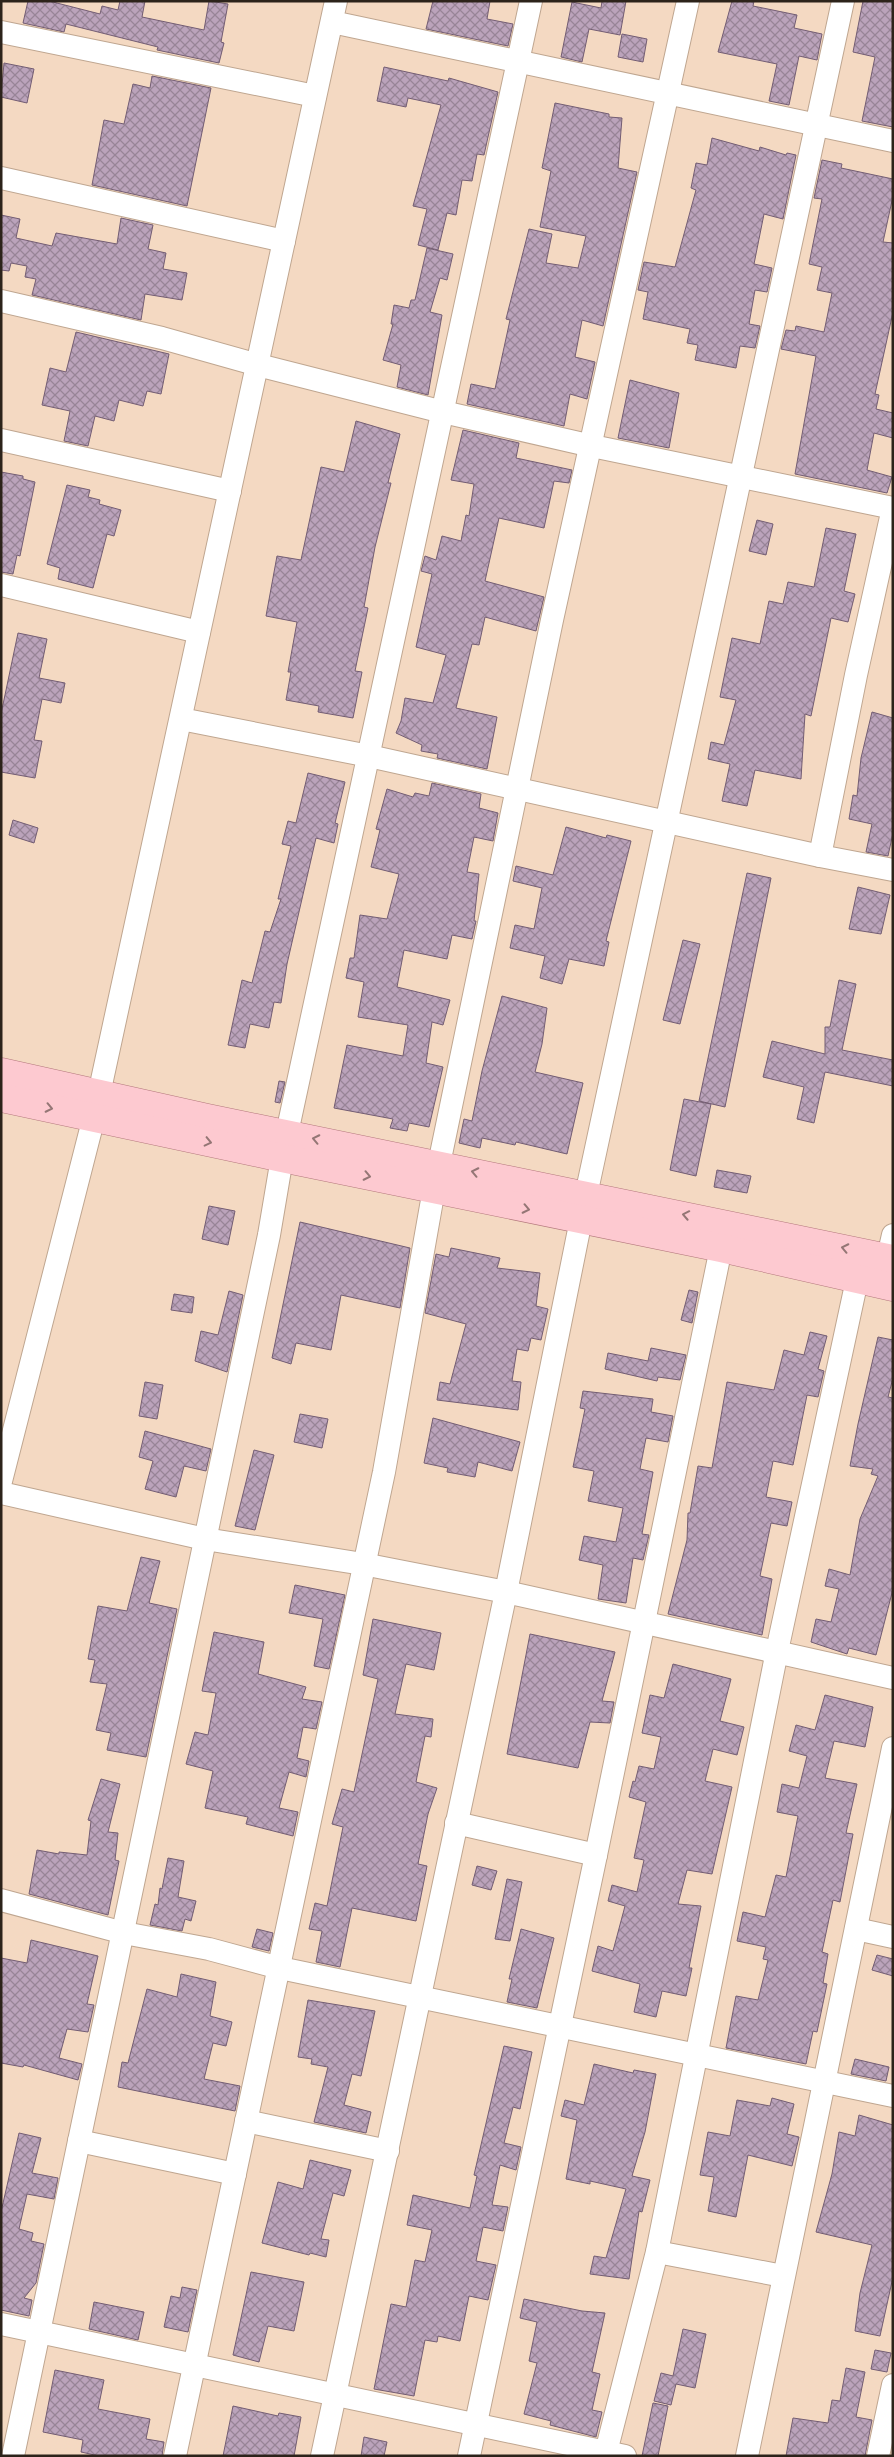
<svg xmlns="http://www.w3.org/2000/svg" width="894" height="2457" viewBox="0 0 894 2457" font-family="Overpass,sans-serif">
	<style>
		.building { fill: url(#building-cross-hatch); stroke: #735d73 }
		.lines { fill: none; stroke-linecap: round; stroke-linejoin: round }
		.minor-casing { stroke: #bfa690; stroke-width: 24 }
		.major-casing { stroke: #b3787c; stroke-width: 29 }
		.minor { stroke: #fff; stroke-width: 22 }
		.major { stroke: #fdc9d0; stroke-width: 28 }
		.oneway { stroke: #947675 }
	</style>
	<defs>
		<pattern id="building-cross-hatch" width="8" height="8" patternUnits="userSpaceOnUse" patternTransform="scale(1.25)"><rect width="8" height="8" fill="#bba3bb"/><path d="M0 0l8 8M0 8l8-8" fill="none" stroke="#988497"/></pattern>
	</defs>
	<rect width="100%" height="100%" fill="#f4d9c2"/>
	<g class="building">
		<path d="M28,1H49L100,14L102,6L118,10L120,1H145L142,17L204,30L209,1L228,4L221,42L224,43L219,63L157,50L158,47L66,24L64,32L23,23Z"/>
		<path d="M433,1H490L487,19L513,24L508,46L426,29Z"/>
		<path d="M602,1H626L620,35L589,29L582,62L561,57L572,2L601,8Z"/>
		<path d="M732,1H754L753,6L797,15L794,28L822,34L817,60L799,56L789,105L769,101L777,64L718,52Z"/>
		<path d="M863,1H893V127L862,121L875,57L853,52Z"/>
		<path d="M622,34L647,39L643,62L618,57Z"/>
		<path d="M4,63L34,69L27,103L1,97Z"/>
		<path d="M384,67L448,81L449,78L498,92L484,155L477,154L472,181L462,180L456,215L447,213L438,250L418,245L427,209L413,206L441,105L408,98L406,107L377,101Z"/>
		<path d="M152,76L211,88L187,206L92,185L104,120L124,124L133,84L150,88Z"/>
		<path d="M555,103L609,114V117L622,118L618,168L637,172L603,326L582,320L575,357L595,362L587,399L570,394L564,426L467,404L471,384L495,389L510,320L506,319L529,229L552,234L546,263L578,268L586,236L540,227L551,171L542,168Z"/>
		<path d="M712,138L759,151L760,147L786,155L787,153L796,155L783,219L764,214L754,264L772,268L767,292L755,290L749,324L760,326L755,348L740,346L736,368L695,360L698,345L687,343L690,329L643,319L648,292L638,290L644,262L675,267L696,190L691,188L696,163L707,165Z"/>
		<path d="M822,160L842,164L841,168L893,179V196L883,242L893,243V312L875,394L879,395L876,409L893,413V438L874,433L867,470L892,477L887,493L795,474L816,356L781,349L786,330L795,331L796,326L824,332L832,293L817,290L822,267L809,264L822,199L814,198Z"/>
		<path d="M1,215L20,219L16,238L52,246L56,233L117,244L121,218L153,225L148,249L166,253L163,269L187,273L182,300L145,294L141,320L32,295L36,279L25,277L27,266L11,263L9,271L1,270Z"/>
		<path d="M427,248L453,254L447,280L440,278L430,312L442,315L428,395L397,387L401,365L383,360L393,324H391L394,305L409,308L411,300H415Z"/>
		<path d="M76,332L169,354L161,394L147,391L143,406L119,400L114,421L95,416L88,446L64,441L70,411L42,405L50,368L66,372Z"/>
		<path d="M630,380L679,393L669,448L618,438Z"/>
		<path d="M356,421L400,434L388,483H391L375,547L364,607L368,608L355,671L362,672L353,718L318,712L319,706L286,700L291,672H288L297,622L266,616L277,556L301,560L321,467L344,472Z"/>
		<path d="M463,430L519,443L516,458L572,470L569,483L554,481L544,528L499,518L485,581L544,597L536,631L485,617L479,645L472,644L456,708L497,717L487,769L437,758L438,754L421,751L422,745L396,733L401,721L405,698L433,703L446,655L416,647L432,574L421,571L425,556L436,560L442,536L461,541L466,515L469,516L474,484L451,480Z"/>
		<path d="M1,472L23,476V479L35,482L20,556L17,555L13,574L1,572Z"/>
		<path d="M67,485L90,490L88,497L100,500L99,504L121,510L114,536L107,534L93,588L58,579L60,568L47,564Z"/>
		<path d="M757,520L773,524L766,555L749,551Z"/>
		<path d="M826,528L856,534L844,591L855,594L848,622L831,618L811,716L805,714L801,779L755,770L747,806L722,801L730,764L708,759L711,742L724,745L736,700L720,697L732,638L760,644L769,601L783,604L788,582L814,587Z"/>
		<path d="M18,633L47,639L39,678L65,683L61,703L42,699L34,740L42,741L35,778L1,772V714Z"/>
		<path d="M872,712L893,718V833L888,856L866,852L872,824L849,819L853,795L857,796L861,758Z"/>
		<path d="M308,773L345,782L335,823L338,824L334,843L316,838L287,964L281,1003L274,1002L269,1028L250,1024L245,1048L228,1045L242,980L252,983L265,931L270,932L281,899H278L291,846L282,844L288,821L296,823Z"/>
		<path d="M432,783L481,794L479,808L498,813L493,841L474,837L467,872L479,874L474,921H476L472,939L452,935L447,959L404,950L397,987L450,1000L443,1025L432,1022L426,1063L443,1067L429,1127L409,1123L407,1131L390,1128L393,1119L334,1108L347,1045L403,1056L408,1025L358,1017L364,982L346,978L350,958H354L360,915L387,919L399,874L371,867L380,830L376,829L387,789L413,797L415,793L429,796Z"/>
		<path d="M13,820L38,828L34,843L9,835Z"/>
		<path d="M566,827L606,838L607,835L631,841L606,941L609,942L604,966L569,959L562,984L540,978L545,956L510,948L515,925L534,929L542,888L513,881L516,866L553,875Z"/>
		<path d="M747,873L771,878L725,1107L699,1101Z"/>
		<path d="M858,887L890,895L881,934L849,929Z"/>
		<path d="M683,940L700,944L680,1024L663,1020Z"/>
		<path d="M839,980L856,984L842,1050L893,1060V1086L825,1072L814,1123L797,1119L804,1087L763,1077L772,1041L825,1054V1027H830Z"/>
		<path d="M502,996L547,1008L542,1044L535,1072L583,1083L567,1154L516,1142L515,1145L482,1138L480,1148L459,1143L464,1119L472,1121L482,1071Z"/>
		<path d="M279,1081L285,1082L280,1103L275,1102Z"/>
		<path d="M684,1099L711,1104L696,1176L670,1170Z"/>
		<path d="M717,1170L751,1176L747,1193L714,1187Z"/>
		<path d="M209,1206L235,1211L228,1245L202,1239Z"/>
		<path d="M300,1222L410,1248L400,1308L341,1295L331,1350L296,1343L291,1364L272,1358Z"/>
		<path d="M451,1248L500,1258L497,1268L540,1273L536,1306L548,1309L541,1340L531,1338L528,1351L517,1349L512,1381L521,1382L518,1410L437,1400L440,1382L450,1384L466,1324L425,1313L436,1254L449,1257Z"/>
		<path d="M689,1290L698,1292L692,1323L681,1320Z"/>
		<path d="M229,1291L243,1295L227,1372L195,1361L201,1331L218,1335Z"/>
		<path d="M174,1294L194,1297L192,1313L171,1310Z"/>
		<path d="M810,1332L827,1336L818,1369L824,1371L818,1397L807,1395L793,1465L773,1461L766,1497L792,1502L787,1526L771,1523L760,1576L772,1579L762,1635L668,1614L687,1540L688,1513H690L698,1466L712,1468L727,1382L774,1390L784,1350L804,1355Z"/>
		<path d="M878,1337L893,1340V1378L888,1397L893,1398V1589L876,1655L849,1648L847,1654L811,1642L816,1619L831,1622L839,1589L825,1586L829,1569L850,1575L860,1519L878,1476L871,1474L873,1469L850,1466L858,1424Z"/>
		<path d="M651,1348L686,1355L680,1380L658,1377L657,1381L605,1369L608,1353L648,1361Z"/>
		<path d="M145,1382L163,1385L157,1419L139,1416Z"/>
		<path d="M583,1391L653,1399L651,1412L673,1416L668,1442L646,1438L640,1469L653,1472L642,1534L649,1535L643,1560L633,1558L626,1603L598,1599L603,1565L579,1560L584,1536L616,1542L623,1508L588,1501L594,1471L573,1467L585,1409L580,1408Z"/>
		<path d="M300,1414L328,1419L322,1448L294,1442Z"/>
		<path d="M433,1418L520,1442L512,1471L478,1462L475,1477L447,1472L448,1468L424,1463Z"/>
		<path d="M145,1431L211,1449L206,1471L184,1466L176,1497L145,1489L153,1461L139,1457Z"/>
		<path d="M254,1450L274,1455L255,1530L235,1526Z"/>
		<path d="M141,1557L160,1561L149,1603L177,1609L146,1757L107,1750L111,1733L96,1730L107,1684L90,1682L95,1660L88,1659L98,1606L127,1611Z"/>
		<path d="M295,1585L345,1595L329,1669L314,1666L323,1619L289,1613Z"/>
		<path d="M373,1619L441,1633L434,1670L406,1664L395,1714L433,1719L431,1737L425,1736L416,1782L437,1788L428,1814L418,1864L427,1866L416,1921L352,1908L340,1967L316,1962L322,1931L309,1929L315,1903L327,1906L343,1827L332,1824L342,1789L354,1792L378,1679L363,1675Z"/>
		<path d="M214,1632L264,1642L258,1674L306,1687L302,1699L322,1702L316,1729L303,1727L297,1758L309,1761L306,1777L289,1772L279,1808L298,1812L293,1836L246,1824L248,1817L205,1808L213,1771L186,1764L195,1732L208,1735L216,1693L202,1691Z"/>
		<path d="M530,1634L615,1652L602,1701L614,1702L610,1723L590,1722L578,1768L507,1754Z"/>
		<path d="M673,1664L731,1679L720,1721L744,1727L737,1755L713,1749L705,1781L732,1787L712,1874L687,1870L678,1904L701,1906L689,1968H692L686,1996L662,1991L656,2017L634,2012L640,1984L592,1971L598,1946L613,1951L625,1906L608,1901L612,1885L637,1892L644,1860L634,1858L646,1802L629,1797L633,1781L635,1782L639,1766L654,1769L661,1737L642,1733L650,1695L664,1698Z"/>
		<path d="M825,1695L873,1707L865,1747L834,1741L825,1778L857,1784L846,1833L853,1834L840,1902L833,1900L822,1952L828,1954L823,1983L827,1984L817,2032L813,2031L806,2064L726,2048L736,1996L758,2000L768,1960L763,1959L766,1947L737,1941L743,1912L765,1917L776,1875L786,1877L798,1816L777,1812L782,1784L799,1788L807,1756L789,1751L796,1725L815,1730Z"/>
		<path d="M101,1779L120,1784L108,1832L118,1833L115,1860L119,1861L108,1915L29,1894L37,1850L59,1854V1852L87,1855L91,1821L88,1820Z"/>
		<path d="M168,1858L184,1861L178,1897L196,1901L191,1921L185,1919L182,1931L150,1925L155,1904L158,1905L160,1888L162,1889Z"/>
		<path d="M477,1866L497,1871L491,1890L472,1885Z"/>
		<path d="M507,1879L522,1882L510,1941L495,1939Z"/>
		<path d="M257,1929L273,1933L269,1951L252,1947Z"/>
		<path d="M521,1929L554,1938L537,2008L507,2002L512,1979H509Z"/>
		<path d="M31,1940L98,1956L87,2004L94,2005L88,2032L67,2029L59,2058L82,2064L78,2080L24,2065L23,2067L1,2063V1958L27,1963Z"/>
		<path d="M877,1955L893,1959V1976L872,1970Z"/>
		<path d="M181,1974L216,1982L210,2016L232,2022L226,2046L213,2043L204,2079L240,2086L235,2111L118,2087L122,2062L128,2063L147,1989L177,1997Z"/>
		<path d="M308,2000L375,2011L361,2076L352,2074L344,2105L371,2112L366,2133L314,2122L328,2067L311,2064L312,2059L298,2057Z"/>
		<path d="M504,2046L532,2052L520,2109L513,2107L504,2143L521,2147L516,2170L500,2165L492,2205L508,2207L503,2231L483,2227L476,2261L496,2265L488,2300L469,2296L460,2341L438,2336L437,2342L425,2340L414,2396L374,2389L391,2304L406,2307L415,2260L425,2262L432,2230L407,2225L413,2195L470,2208L477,2176L474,2175Z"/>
		<path d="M855,2059L889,2067L886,2081L851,2074Z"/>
		<path d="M594,2064L633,2073L634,2070L656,2074L645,2132L632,2176L650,2180L642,2212L639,2211L629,2279L590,2274L594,2256L606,2258L626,2189L590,2181V2184L566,2179L577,2120L561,2116L565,2100L584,2105Z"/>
		<path d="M772,2098L794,2104L787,2134L799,2137L792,2166L748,2155L736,2217L708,2211L714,2177L700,2175L708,2132L730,2136L737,2100L770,2106Z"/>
		<path d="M859,2115L893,2125V2277L880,2336L855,2331L860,2293L872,2245L816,2232L832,2174L839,2132L855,2136Z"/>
		<path d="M19,2133L41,2138L32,2173L58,2178L54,2199L27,2194L19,2229L33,2233L31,2241L44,2244L36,2283L24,2298L32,2300L29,2316L1,2310V2212Z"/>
		<path d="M310,2160L351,2170L344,2196L333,2193L321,2239L329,2240L326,2257L310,2253L309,2255L262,2243L278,2182L303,2189Z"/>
		<path d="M251,2272L304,2282L294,2331L268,2326L259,2362L233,2355Z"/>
		<path d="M182,2287L197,2290L188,2332L164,2327L171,2296L180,2298Z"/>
		<path d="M524,2299L582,2311L605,2313L592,2372L600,2374L592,2410L602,2412L596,2437L550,2425L551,2421L524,2414L537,2363L529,2361L537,2322L520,2318Z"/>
		<path d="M94,2302L144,2312L138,2340L89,2329Z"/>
		<path d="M683,2329L706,2334L695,2388L676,2384L671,2405L654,2401L661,2373L673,2376Z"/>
		<path d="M875,2350L891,2353L887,2372L871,2369Z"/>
		<path d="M846,2368L865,2372L856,2417L872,2420L865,2456H786L793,2418L828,2423L832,2400L840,2401Z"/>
		<path d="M55,2370L104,2380L98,2409L150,2419L146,2439L164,2442L162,2456H99L81,2452L83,2440L43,2432Z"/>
		<path d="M653,2403L668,2406L658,2456H642Z"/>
		<path d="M233,2406L278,2416L279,2413L301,2417L294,2456H223Z"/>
		<path d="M364,2437L387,2442L384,2456H361Z"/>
	</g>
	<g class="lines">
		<defs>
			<g id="minor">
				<path d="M332,22L893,141"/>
				<path d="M1,32L315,96"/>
				<path d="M1,178L284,241"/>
				<path d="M1,301L162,338L258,365L443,412L592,446L893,508"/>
				<path d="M1,440L230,491"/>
				<path d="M1,585L199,632"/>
				<path d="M181,719L369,756L820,856L893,870"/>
				<path d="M820,856L856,675L893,508"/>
				<path d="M287,1133L531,1"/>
				<path d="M439,1164L552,620L688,1"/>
				<path d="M888,1257L893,1235"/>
				<path d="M1,1481L94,1117L336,1"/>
				<path d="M1,1493L205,1539L363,1564L506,1592L893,1678"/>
				<path d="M456,1823L596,1855"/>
				<path d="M1,1900L124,1933L209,1949L280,1968L893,2096"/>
				<path d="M856,1929L893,1937"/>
				<path d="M246,2121L388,2151"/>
				<path d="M79,2141L235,2174"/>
				<path d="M657,2252L783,2276"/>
				<path d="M1,2324L625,2456"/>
				<path d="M13,2456L269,1235L282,1158"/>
				<path d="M175,2456L384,1472L434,1189"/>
				<path d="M322,2456L506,1592L586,1195L843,1"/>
				<path d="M469,2456L596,1855L721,1248"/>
				<path d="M605,2456L657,2252L777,1651L857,1280"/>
				<path d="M747,2456L893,1748"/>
				<path d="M878,2456L893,2385"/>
			</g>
			<g id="major">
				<path d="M1,1072L207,1118L893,1259"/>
				<path d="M1,1098L282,1158L721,1248L893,1287"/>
			</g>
		</defs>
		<use href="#minor" class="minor-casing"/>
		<use href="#major" class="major-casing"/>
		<use href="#minor" class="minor"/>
		<use href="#major" class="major"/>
	</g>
	<defs><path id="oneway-chevron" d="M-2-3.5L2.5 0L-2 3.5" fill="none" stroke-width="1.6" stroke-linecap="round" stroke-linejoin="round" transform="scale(1.25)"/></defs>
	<g class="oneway">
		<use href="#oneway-chevron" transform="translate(49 1108) rotate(12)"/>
		<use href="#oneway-chevron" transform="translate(316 1139) rotate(-168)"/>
		<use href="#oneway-chevron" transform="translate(208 1142) rotate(13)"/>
		<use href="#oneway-chevron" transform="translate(475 1172) rotate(-168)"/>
		<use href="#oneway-chevron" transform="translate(367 1176) rotate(12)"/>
		<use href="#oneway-chevron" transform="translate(526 1209) rotate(12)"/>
		<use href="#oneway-chevron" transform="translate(686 1215) rotate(-169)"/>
		<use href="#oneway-chevron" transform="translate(845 1248) rotate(-168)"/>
	</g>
	<rect width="894" height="2457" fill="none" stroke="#2c231a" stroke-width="5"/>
</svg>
